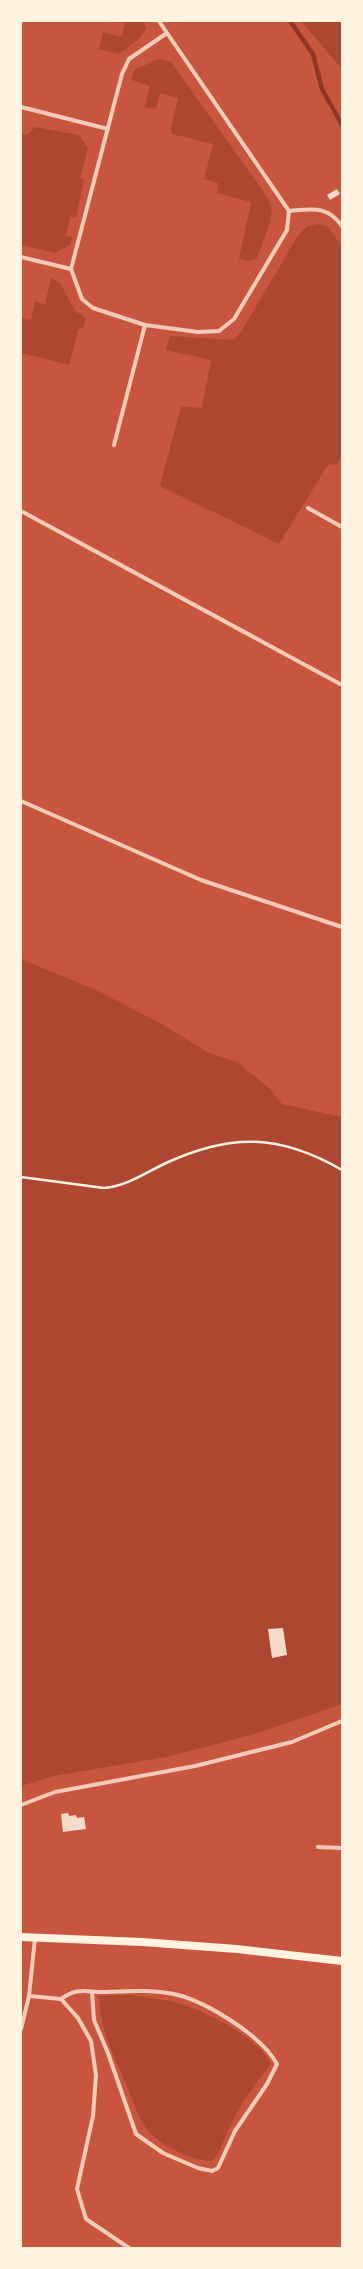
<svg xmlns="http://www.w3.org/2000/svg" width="363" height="2269" viewBox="0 0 363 2269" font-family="Mulish,sans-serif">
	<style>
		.green { fill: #ae4732 }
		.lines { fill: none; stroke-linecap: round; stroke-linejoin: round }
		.stream { stroke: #8f3625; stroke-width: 4.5 }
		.building { fill: #f7dbc8 }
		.path { stroke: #fff3e0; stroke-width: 2.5 }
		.minor { stroke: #f1ccb7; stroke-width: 4 }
		.secondary { stroke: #fff3e0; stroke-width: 8 }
	</style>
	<rect width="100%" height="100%" fill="#c8553d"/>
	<g class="green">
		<path d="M125,21H143L146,28L140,38L119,54L99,49L103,32L122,37Z"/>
		<path d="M301,21H342V69Z"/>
		<path d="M159,59L171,62L263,191L272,207L270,223L257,258L249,261L239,259L251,202L217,193L218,183L204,179L213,144L172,134L171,128L178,98L160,93L156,109L145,107L150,86L132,80L134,70Z"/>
		<path d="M35,127L79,135L88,148L80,178L84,180L76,217H70L66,236L73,237L70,245L55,253L21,245V133L27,135Z"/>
		<path d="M319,224L328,227L342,246V455L337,464L328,465L279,544L160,486L181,406L202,408L211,360L166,350L170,336L234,340L241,332L297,237L307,226Z"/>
		<path d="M51,278L61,284L75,311L86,318L84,327L78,330L69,365L21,353V318L31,320L35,302L45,304Z"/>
		<path d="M21,959L98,991L160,1023L209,1053L237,1062L269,1088L282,1104L342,1117V1704L255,1734L166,1757L54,1776L21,1786Z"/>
		<path d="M130,1995C145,1997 163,1999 178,2003C206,2011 259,2038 271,2064C257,2082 243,2100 233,2120C225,2134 223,2149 212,2161C190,2160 156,2144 144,2125C137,2115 134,2102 129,2091C116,2060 99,2029 99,1996Z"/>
	</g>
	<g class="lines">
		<path class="stream" d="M290,21L313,54L322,89L342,125"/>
	</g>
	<g class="building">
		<path d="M337,189L340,194L330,200L327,195Z"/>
		<path d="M283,1628L287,1655L272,1658L268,1629Z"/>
		<path d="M68,1813L69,1816L76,1815L77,1818L84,1817L86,1829L63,1832L61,1814Z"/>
	</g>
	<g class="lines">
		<path class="path" d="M21,1177L104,1188C127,1186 145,1173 166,1163C231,1133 280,1134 342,1170"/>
		<g class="minor">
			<path d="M159,21L167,33L289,211L287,230L234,319L219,331L198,332L145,325L93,308L82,299L71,269L122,74L129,59L167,33"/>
			<path d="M21,107L108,129"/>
			<path d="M289,211C312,209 327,205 342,226"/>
			<path d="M21,257L71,269"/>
			<path d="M114,445L145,325"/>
			<path d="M308,508L342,527"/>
			<path d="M21,511L342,685"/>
			<path d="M21,801L201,880L342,927"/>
			<path d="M21,1805L55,1792L195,1766L292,1742L342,1721"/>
			<path d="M318,1847L342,1848"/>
			<path d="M29,1996L61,1999C78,1987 84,1992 104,1992C128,1991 155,1989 178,1995C208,2003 262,2036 277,2064L267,2084L235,2131L218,2168L212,2171L198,2168L163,2153L136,2134L108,2053L94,2020L92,1992"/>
			<path d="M61,1999L78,2018L91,2041L96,2075L93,2116L77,2189L86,2219L129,2248"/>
			<path d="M21,2029L29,1996L35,1938"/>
		</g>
		<path class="secondary" d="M21,1937L142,1942L237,1949L342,1961"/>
	</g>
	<rect width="363" height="2269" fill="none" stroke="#fff3e0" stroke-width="44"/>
</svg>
